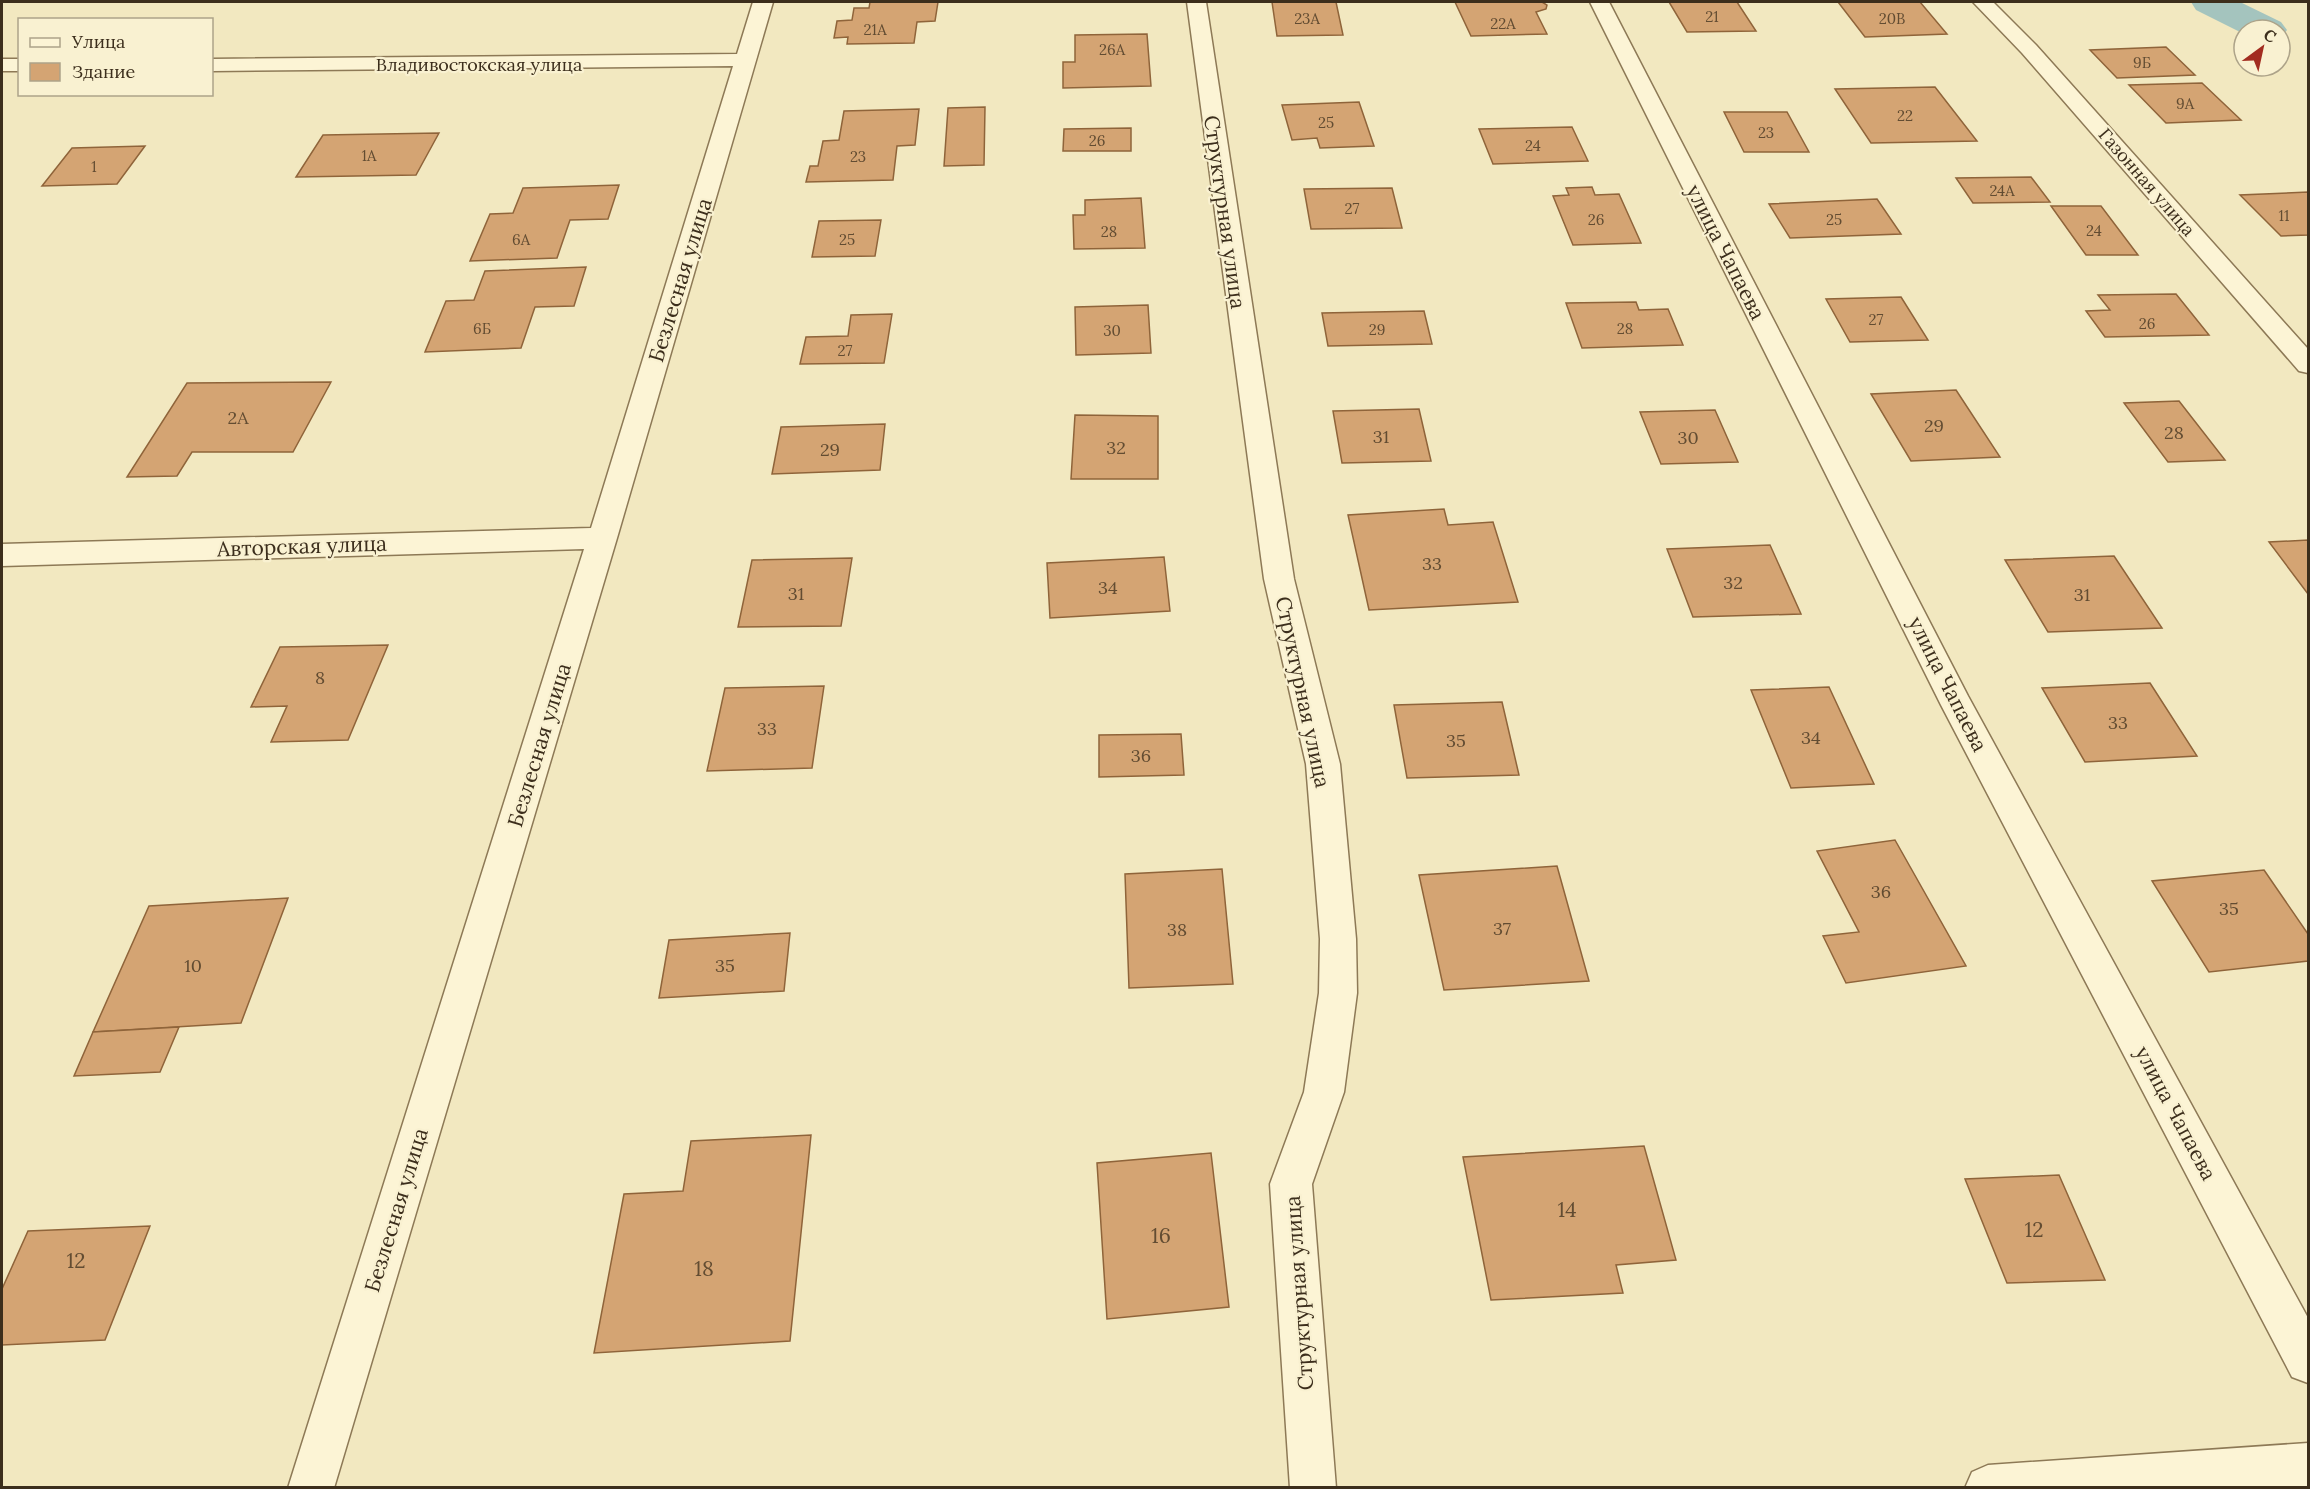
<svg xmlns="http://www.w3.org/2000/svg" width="2310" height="1489" viewBox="0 0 2310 1489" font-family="Lora,serif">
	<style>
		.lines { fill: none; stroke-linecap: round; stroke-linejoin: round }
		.canal { fill: #a4c4be; fill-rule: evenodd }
		.building { fill: #d4a473; stroke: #8f643a; stroke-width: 1.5 }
		.street-casing { stroke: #8d7956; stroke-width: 3 }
		.street { fill: #fcf4d5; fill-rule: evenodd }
		.labels { text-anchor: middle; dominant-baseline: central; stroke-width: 4.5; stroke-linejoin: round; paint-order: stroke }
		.far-number-label { font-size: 15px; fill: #624c32 }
		.far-street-label { font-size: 18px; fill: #3c2e1c; stroke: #f9f1d1 }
		.number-label { font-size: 18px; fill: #624c32 }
		.street-label { font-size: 21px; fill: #3c2e1c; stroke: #f9f1d1 }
		.near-number-label { font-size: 21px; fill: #624c32 }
	</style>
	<rect width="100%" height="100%" fill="#f2e8c0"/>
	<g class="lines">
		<path class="canal" d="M2191,2H2240L2281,22L2287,30L2280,39V30H2244V34L2196,10Z"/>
	</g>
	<g class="building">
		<path d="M870,2H938L935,21L917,22L914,43L847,44L848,37L834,38L837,21L852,20L854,8H869Z"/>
		<path d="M1272,2H1336L1343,35L1277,36Z"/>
		<path d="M1455,2H1542L1547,5L1546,9L1536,12L1547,34L1471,36Z"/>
		<path d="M1669,2H1737L1756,31L1687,32Z"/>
		<path d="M1838,2H1920L1947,34L1865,37Z"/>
		<path d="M1147,34L1151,86L1063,88V62H1075V35Z"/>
		<path d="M2166,47L2195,75L2117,78L2090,50Z"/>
		<path d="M2202,83L2241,120L2166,123L2129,85Z"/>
		<path d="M1935,87L1977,141L1871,143L1835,89Z"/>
		<path d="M1359,102L1374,146L1320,148L1317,138L1292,140L1282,105Z"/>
		<path d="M985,107L984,165L944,166L948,108Z"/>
		<path d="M919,109L915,145L897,146L893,180L806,182L810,166H818L823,141L839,140L844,111Z"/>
		<path d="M1724,112H1787L1809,152H1744Z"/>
		<path d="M1572,127L1588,161L1493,164L1479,129Z"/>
		<path d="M1131,128V151H1063L1064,129Z"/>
		<path d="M439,133L416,175L296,177L323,135Z"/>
		<path d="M145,146L117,184L42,186L72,148Z"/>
		<path d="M2031,177L2050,202L1973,203L1956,178Z"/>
		<path d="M619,185L608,219L570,220L557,258L470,261L490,214L513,213L523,188Z"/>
		<path d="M1592,187L1595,195L1619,194L1641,243L1573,245L1553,196L1569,195L1566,188Z"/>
		<path d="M1392,188L1402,228L1311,229L1304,189Z"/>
		<path d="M2308,192V235L2281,236L2240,195Z"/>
		<path d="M1141,198L1145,248L1074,249L1073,215H1085V200Z"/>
		<path d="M1877,199L1901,234L1790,238L1769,204Z"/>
		<path d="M2051,206H2101L2138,255H2086Z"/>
		<path d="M881,220L875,256L812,257L819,221Z"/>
		<path d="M586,267L574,306L535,307L521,348L425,352L446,301L474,300L485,271Z"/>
		<path d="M2176,294L2209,335L2105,337L2086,311L2110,310L2098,295Z"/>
		<path d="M1901,297L1928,340L1850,342L1826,299Z"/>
		<path d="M1636,302L1639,310L1668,309L1683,345L1582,348L1566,303Z"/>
		<path d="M1148,305L1151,353L1076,355L1075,307Z"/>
		<path d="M1424,311L1432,344L1328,346L1322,313Z"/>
		<path d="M892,314L884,363L800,364L806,337L848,336L851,315Z"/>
		<path d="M331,382L293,452H192L177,476L127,477L187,383Z"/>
		<path d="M1956,390L2000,457L1911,461L1871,394Z"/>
		<path d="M2179,401L2225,460L2168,462L2124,403Z"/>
		<path d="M1419,409L1431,461L1342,463L1333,411Z"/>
		<path d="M1715,410L1738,462L1661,464L1640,412Z"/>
		<path d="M1075,415L1158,416V479H1071Z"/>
		<path d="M885,424L880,470L772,474L781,427Z"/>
		<path d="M1444,509L1448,525L1493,522L1518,602L1369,610L1348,515Z"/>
		<path d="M2308,540V594L2269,542Z"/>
		<path d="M1770,545L1801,614L1693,617L1667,549Z"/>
		<path d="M2114,556L2162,628L2048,632L2005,560Z"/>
		<path d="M1164,557L1170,611L1050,618L1047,563Z"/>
		<path d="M852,558L841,626L738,627L752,560Z"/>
		<path d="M388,645L348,740L271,742L287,706L251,707L280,647Z"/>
		<path d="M2150,683L2197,756L2085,762L2042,688Z"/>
		<path d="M824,686L812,768L707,771L725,688Z"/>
		<path d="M1829,687L1874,784L1791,788L1751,690Z"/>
		<path d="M1502,702L1519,775L1407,778L1394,705Z"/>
		<path d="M1181,734L1184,775L1099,777V735Z"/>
		<path d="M1895,840L1966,966L1846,983L1823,936L1859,932L1817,851Z"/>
		<path d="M1557,866L1589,981L1444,990L1419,875Z"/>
		<path d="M1222,869L1233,984L1129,988L1125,874Z"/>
		<path d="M2264,870L2308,934V961L2209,972L2152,881Z"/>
		<path d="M288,898L241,1023L93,1032L149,906Z"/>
		<path d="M790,933L784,991L659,998L669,940Z"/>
		<path d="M179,1027L160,1072L74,1076L93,1032Z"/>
		<path d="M811,1135L790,1341L594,1353L624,1194L683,1191L691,1141Z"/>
		<path d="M1644,1146L1676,1260L1616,1265L1623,1293L1491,1300L1463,1157Z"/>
		<path d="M1211,1153L1229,1307L1107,1319L1097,1163Z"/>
		<path d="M2059,1175L2105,1280L2007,1283L1965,1179Z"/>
		<path d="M150,1226L105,1340L2,1345V1289L28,1231Z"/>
	</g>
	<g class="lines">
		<defs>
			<g id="street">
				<path d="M753,2H773L617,538L334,1488H288L584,549L2,566V544L591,528L733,66L212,71V59L737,54Z"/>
				<path d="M1187,2H1206L1294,579L1340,764L1356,939L1357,993L1344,1092L1312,1184L1336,1488H1290L1270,1184L1304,1092L1319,993L1320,939L1306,764L1264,579Z"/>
				<path d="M1590,2H1609L1968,696L2308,1318V1383L2292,1377L1941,705Z"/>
				<path d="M1973,2H1993L2036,45L2308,349V373L2299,371L2022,53Z"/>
				<rect x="2" y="59" width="18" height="12"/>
				<path d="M2308,1443V1488H1965L1972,1472L1988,1465Z"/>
			</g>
		</defs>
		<use href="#street" class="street-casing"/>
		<use href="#street" class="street"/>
	</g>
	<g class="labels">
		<g class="far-number-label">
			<text x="1712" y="16">21</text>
			<text x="1307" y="18">23А</text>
			<text x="1892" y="18">20В</text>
			<text x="1503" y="23">22А</text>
			<text x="875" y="29">21А</text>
			<text x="1112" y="49">26А</text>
			<text x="2142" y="62">9Б</text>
			<text x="2185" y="103">9А</text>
			<text x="1905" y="115">22</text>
			<text x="1326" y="122">25</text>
			<text x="1766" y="132">23</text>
			<text x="1097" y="140">26</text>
			<text x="1533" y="145">24</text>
			<text x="369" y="155">1А</text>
			<text x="858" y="156">23</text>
			<text x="94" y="166">1</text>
			<text x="2002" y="190">24А</text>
			<text x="1352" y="208">27</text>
			<text x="2284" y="215">11</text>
			<text x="1596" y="219">26</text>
			<text x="1834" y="219">25</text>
			<text x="2094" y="230">24</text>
			<text x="1109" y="231">28</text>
			<text x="521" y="239">6А</text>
			<text x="847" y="239">25</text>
			<text x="1876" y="319">27</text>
			<text x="2147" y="323">26</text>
			<text x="482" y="328">6Б</text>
			<text x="1625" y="328">28</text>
			<text x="1377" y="329">29</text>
			<text x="1112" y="330">30</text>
			<text x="845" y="350">27</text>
		</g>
		<g class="far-street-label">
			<text x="479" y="64">Владивостокская улица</text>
			<text transform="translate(2147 182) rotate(49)">Газонная улица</text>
		</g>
		<g class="number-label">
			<text x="238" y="417">2А</text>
			<text x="1934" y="425">29</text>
			<text x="2174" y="432">28</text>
			<text x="1381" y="436">31</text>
			<text x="1688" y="437">30</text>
			<text x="1116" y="447">32</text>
			<text x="830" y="449">29</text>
			<text x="1432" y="563">33</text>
			<text x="1733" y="582">32</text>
			<text x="1108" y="587">34</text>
			<text x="796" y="593">31</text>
			<text x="2082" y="594">31</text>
			<text x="320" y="677">8</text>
			<text x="2118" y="722">33</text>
			<text x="767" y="728">33</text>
			<text x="1811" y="737">34</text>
			<text x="1456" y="740">35</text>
			<text x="1141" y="755">36</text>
			<text x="1881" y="891">36</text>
			<text x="2229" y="908">35</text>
			<text x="1502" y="928">37</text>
			<text x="1177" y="929">38</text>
			<text x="193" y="965">10</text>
			<text x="725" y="965">35</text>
		</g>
		<g class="street-label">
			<text transform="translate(1225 212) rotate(82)">Структурная улица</text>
			<text transform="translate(1726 252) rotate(63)">улица Чапаева</text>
			<text transform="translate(680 280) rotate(-73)">Безлесная улица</text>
			<text transform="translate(302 546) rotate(-2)">Авторская улица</text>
			<text transform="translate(1948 684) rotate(63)">улица Чапаева</text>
			<text transform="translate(1303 692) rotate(78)">Структурная улица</text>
			<text transform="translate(539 745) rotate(-73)">Безлесная улица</text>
			<text transform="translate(2176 1113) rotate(62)">улица Чапаева</text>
			<text transform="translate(396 1210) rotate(-73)">Безлесная улица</text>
			<text transform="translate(1299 1293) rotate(-94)">Структурная улица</text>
		</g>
		<g class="near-number-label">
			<text x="1567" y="1209">14</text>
			<text x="2034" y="1229">12</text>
			<text x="1161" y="1235">16</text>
			<text x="76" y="1260">12</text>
			<text x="704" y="1268">18</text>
		</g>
	</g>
	<rect width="2310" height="1489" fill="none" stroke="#3c2e1c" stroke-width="6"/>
	<rect x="18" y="18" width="195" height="78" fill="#f9f1d1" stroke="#ada389" stroke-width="1.5"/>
	<rect x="30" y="38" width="30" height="9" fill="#fcf4d5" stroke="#ada389" stroke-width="1.5"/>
	<text x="72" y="48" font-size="18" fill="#3c2e1c">Улица</text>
	<rect x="30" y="63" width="30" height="18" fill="#d4a473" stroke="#ada389" stroke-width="1.5"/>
	<text x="72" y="78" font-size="18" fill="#3c2e1c">Здание</text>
	<g transform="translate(2262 48) rotate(33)"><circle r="28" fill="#f9f1d1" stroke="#ada389" stroke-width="1.5"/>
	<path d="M0-4.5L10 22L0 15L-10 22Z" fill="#a22c20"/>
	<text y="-9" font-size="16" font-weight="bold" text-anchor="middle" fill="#3c2e1c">С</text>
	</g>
</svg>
